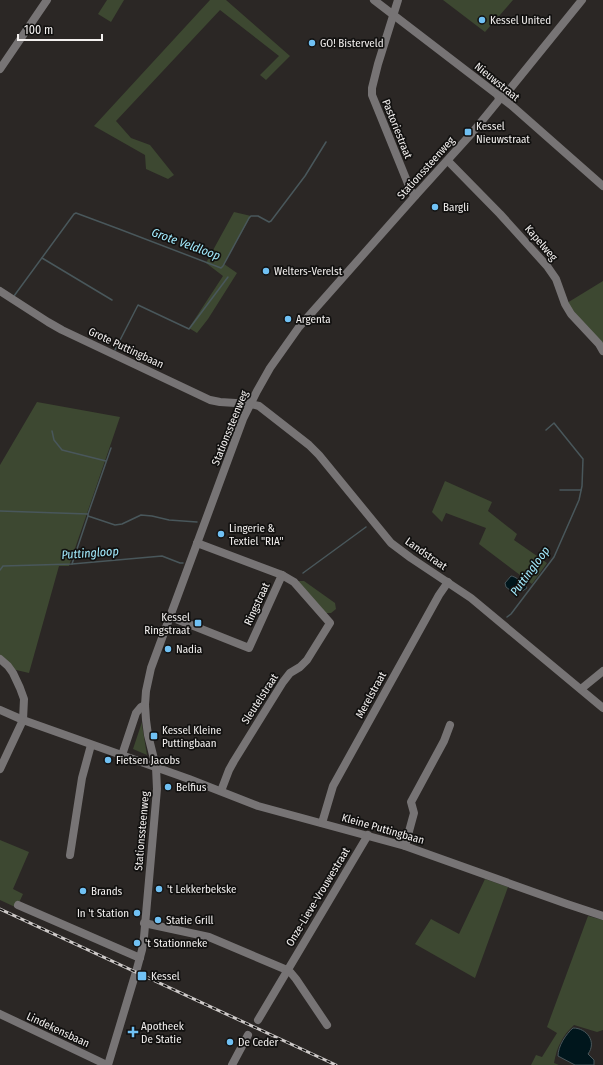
<svg xmlns="http://www.w3.org/2000/svg" width="603" height="1065" viewBox="0 0 603 1065" font-family="'Fira Sans Condensed',sans-serif">
	<style>
		.green { fill: #3d4831 }
		.water { fill: #00161c; stroke: #49575b }
		.lines { fill: none; stroke-linecap: round; stroke-linejoin: round }
		.stream { stroke: #49575b; stroke-width: 1.5 }
		.minor { stroke: #777475; stroke-width: 8 }
		.rail-casing { stroke: #cdc9c8; stroke-width: 3 }
		.rail { stroke: #121110; stroke-width: 1.5; stroke-dasharray: 4.5; stroke-linecap: butt }
		.poi-dot { fill: #70c1f4; stroke: #121110; stroke-width: 1.5 }
		.labels { text-anchor: middle; dominant-baseline: central; stroke-width: 3.5; stroke-linejoin: round; paint-order: stroke }
		.poi-label { font-size: 11px; fill: #f3f0ef; stroke: #121110; text-anchor: start }
		.street-label { font-size: 11px; fill: #f3f0ef; stroke: #121110 }
		.water-label { font-size: 12px; font-style: italic; fill: #a3ecff; stroke: #121110 }
	</style>
	<rect width="100%" height="100%" fill="#2b2725"/>
	<g class="green">
		<path d="M107,0H124L111,22L98,14Z"/>
		<path d="M210,0H226L290,56L266,80L260,75L279,56L220,10L116,121L131,138L150,145L174,175L168,179L146,169L145,155L94,126Z"/>
		<path d="M443,0H513L485,32Z"/>
		<path d="M234,212L251,216L224,264L237,273L208,319L197,333L189,328L223,276L206,263Z"/>
		<path d="M603,281V347L567,303Z"/>
		<path d="M37,402L120,417L69,566H59L29,673L12,669L0,656V465Z"/>
		<path d="M445,481L492,502L488,511L517,534L514,540L547,563L532,584L479,544L486,528L446,513L442,522L432,512Z"/>
		<path d="M299,581H304L335,603L336,609L331,613H326L298,582Z"/>
		<path d="M142,722V725L147,755L133,749Z"/>
		<path d="M0,840L29,852L13,889L23,894L17,907H15L0,900Z"/>
		<path d="M485,879L508,887L475,978L415,944L431,919L459,934Z"/>
		<path d="M588,916L603,920V1030L597,1032L574,1025C562,1036 557,1047 554,1063L559,1065H531L536,1055L542,1057L557,1033L547,1027Z"/>
	</g>
	<g class="water">
		<path d="M511,576C515,576 524,583 527,588L524,590L522,591L516,589L510,590L506,587L505,583Z"/>
		<path d="M573,1028C587,1028 597,1042 588,1054L594,1060V1065H575L558,1056C558,1046 566,1034 573,1028Z"/>
	</g>
	<g class="lines">
		<g class="stream">
			<path d="M42,258L112,300"/>
			<path d="M14,296L74,214L76,213L119,229L221,268L223,266L249,218L251,216H258L269,222L271,221L305,176L326,142"/>
			<path d="M115,350L138,305L189,329L228,277"/>
			<path d="M52,431L54,440L62,450L106,461"/>
			<path d="M560,490H581"/>
			<path d="M0,511L88,514"/>
			<path d="M88,516L115,525L122,524L141,515L152,516L169,520L197,522"/>
			<path d="M72,564L88,516V514L111,448"/>
			<path d="M0,570L3,566L72,564L162,556L180,563H183"/>
			<path d="M303,573L366,527"/>
			<path d="M507,617L511,614L554,557L579,500L582,486L583,459L554,423L546,430"/>
		</g>
		<g class="minor">
			<path d="M374,0L511,105L603,186"/>
			<path d="M398,0L378,64L372,88V95L411,191L415,196"/>
			<path d="M0,69L47,0"/>
			<path d="M498,95L504,93L510,89L582,0"/>
			<path d="M448,161L500,214L547,266L556,279L565,304L571,314L599,344L603,351"/>
			<path d="M0,291L48,322L62,330L210,400L220,402L251,404L259,406L309,445L319,455L391,543L411,558L471,598L603,708"/>
			<path d="M171,617L249,648L282,575L197,543"/>
			<path d="M0,659L8,666L13,673L20,688L24,699L23,720L0,769"/>
			<path d="M581,689L603,671"/>
			<path d="M0,710L23,720L189,779L258,806L405,846L567,904L603,916"/>
			<path d="M122,755L136,713L141,707L145,705"/>
			<path d="M221,791L229,770L234,761L283,682L290,673L300,667L307,660L330,623L294,582L282,575"/>
			<path d="M322,823L333,786L439,595L448,582"/>
			<path d="M405,846L414,813L411,802L444,741L450,725"/>
			<path d="M70,855L82,778L91,745"/>
			<path d="M18,905L140,958"/>
			<path d="M144,923L209,937L287,970L291,973L296,979L327,1025"/>
			<path d="M0,1014L107,1065"/>
			<path d="M258,1020L368,835"/>
			<path d="M108,1065L136,972L142,950L144,937L157,789L156,767L148,735L146,720L145,705L146,691L151,668L243,419L257,391L270,368L299,327L415,196L472,133L499,100L498,95"/>
			<path d="M232,1065L248,1035"/>
		</g>
		<defs>
			<path id="rail" d="M0,909L336,1065"/>
		</defs>
		<use href="#rail" class="rail-casing"/>
		<use href="#rail" class="rail"/>
	</g>
	<g class="poi-dot">
		<circle cx="482" cy="20" r="4"/>
		<circle cx="312" cy="43" r="4"/>
		<rect x="464" y="128" width="8" height="8" rx="2"/>
		<circle cx="435" cy="207" r="4"/>
		<circle cx="266" cy="271" r="4"/>
		<circle cx="288" cy="319" r="4"/>
		<circle cx="221" cy="534" r="4"/>
		<rect x="194" y="619" width="8" height="8" rx="2"/>
		<circle cx="168" cy="649" r="4"/>
		<rect x="150" y="732" width="8" height="8" rx="2"/>
		<circle cx="108" cy="760" r="4"/>
		<circle cx="168" cy="787" r="4"/>
		<circle cx="159" cy="889" r="4"/>
		<circle cx="83" cy="891" r="4"/>
		<circle cx="137" cy="913" r="4"/>
		<circle cx="158" cy="920" r="4"/>
		<circle cx="137" cy="943" r="4"/>
		<rect x="137" y="971" width="10" height="10" rx="2"/>
		<path d="M131 1026h4v4h4v4h-4v4h-4v-4h-4v-4h4z"/>
		<circle cx="230" cy="1042" r="4"/>
	</g>
	<g class="labels">
		<g class="poi-label">
			<text x="490" y="20">Kessel United</text>
			<text x="320" y="43">GO! Bisterveld</text>
			<text x="476" y="126">Kessel<tspan x="476" dy="13">Nieuwstraat</tspan></text>
			<text x="443" y="207">Bargli</text>
			<text x="274" y="271">Welters-Verelst</text>
			<text x="296" y="319">Argenta</text>
			<text x="229" y="528">Lingerie &amp;<tspan x="229" dy="13">Textiel "RIA"</tspan></text>
			<text x="190" y="617" text-anchor="end">Kessel<tspan x="190" dy="13">Ringstraat</tspan></text>
			<text x="176" y="649">Nadia</text>
			<text x="162" y="730">Kessel Kleine<tspan x="162" dy="13">Puttingbaan</tspan></text>
			<text x="116" y="760">Fietsen Jacobs</text>
			<text x="176" y="787">Belfius</text>
			<text x="167" y="889">'t Lekkerbekske</text>
			<text x="91" y="891">Brands</text>
			<text x="129" y="913" text-anchor="end">In 't Station</text>
			<text x="166" y="920">Statie Grill</text>
			<text x="145" y="943">'t Stationneke</text>
			<text x="151" y="976">Kessel</text>
			<text x="141" y="1026">Apotheek<tspan x="141" dy="13">De Statie</tspan></text>
			<text x="238" y="1042">De Ceder</text>
		</g>
		<g class="street-label">
			<text transform="translate(497 82) rotate(39)">Nieuwstraat</text>
			<text transform="translate(397 129) rotate(68)">Pastoriestraat</text>
			<text transform="translate(426 168) rotate(-48)">Stationssteenweg</text>
			<text transform="translate(541 243) rotate(49)">Kapelweg</text>
			<text transform="translate(126 348) rotate(25)">Grote Puttingbaan</text>
			<text transform="translate(230 428) rotate(-68)">Stationssteenweg</text>
			<text transform="translate(426 554) rotate(35)">Landstraat</text>
			<text transform="translate(257 604) rotate(-65)">Ringstraat</text>
			<text transform="translate(371 695) rotate(-61)">Merelstraat</text>
			<text transform="translate(260 699) rotate(-57)">Sleutelstraat</text>
			<text transform="translate(383 829) rotate(16)">Kleine Puttingbaan</text>
			<text transform="translate(142 831) rotate(-85)">Stationssteenweg</text>
			<text transform="translate(318 897) rotate(-59)">Onze-Lieve-Vrouwestraat</text>
			<text transform="translate(58 1030) rotate(25)">Lindekensbaan</text>
		</g>
		<g class="water-label">
			<text transform="translate(186 244) rotate(20)">Grote Veldloop</text>
			<text transform="translate(90 553) rotate(-4)">Puttingloop</text>
			<text transform="translate(530 571) rotate(-54)">Puttingloop</text>
		</g>
	</g>
	<path d="M18 34v6h84v-6" fill="none" stroke="#f3f0ef" stroke-width="2"/>
	<text x="24" y="34" font-size="12" fill="#f3f0ef" stroke="#121110" stroke-width="3" paint-order="stroke">100 m</text>
</svg>
